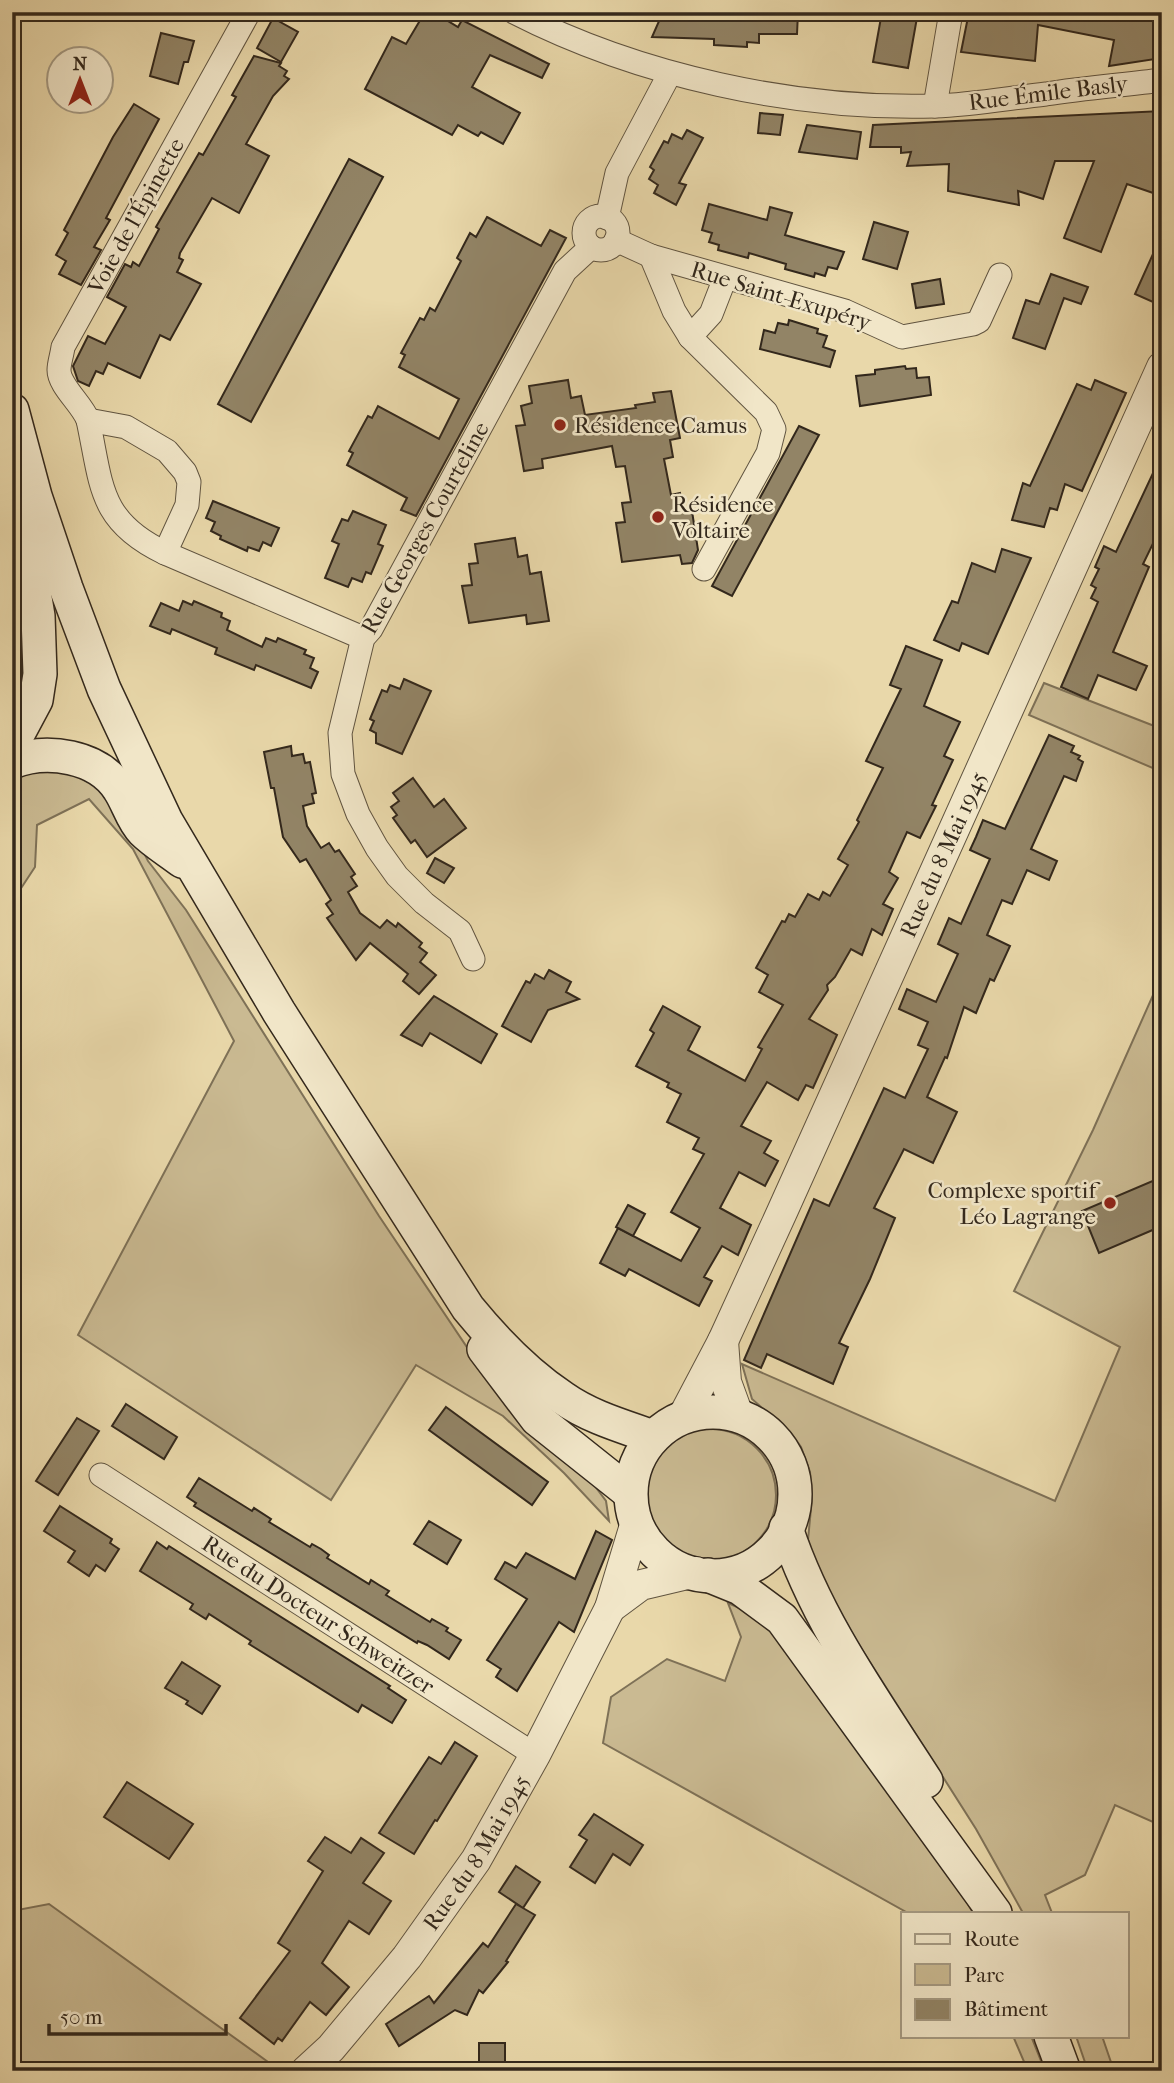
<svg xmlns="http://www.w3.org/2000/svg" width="1174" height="2083" viewBox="0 0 1174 2083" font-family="'IM FELL French Canon',serif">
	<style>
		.green { fill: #caba92; stroke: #7e7157; stroke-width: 2 }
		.building { fill: #928466; stroke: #33281c; stroke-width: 2 }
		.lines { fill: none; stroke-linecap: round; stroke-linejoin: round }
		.minor-casing { stroke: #605440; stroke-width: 25 }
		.tertiary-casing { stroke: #605440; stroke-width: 32 }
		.secondary-casing { stroke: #33281c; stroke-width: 36 }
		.minor { stroke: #f1e6c8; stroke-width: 23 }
		.tertiary { stroke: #f1e6c8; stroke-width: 30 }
		.secondary { stroke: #f1e6c8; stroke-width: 33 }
		.poi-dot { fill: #8f2418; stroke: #f1e6c8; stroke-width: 2.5 }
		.labels { text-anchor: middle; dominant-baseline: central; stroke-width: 5; stroke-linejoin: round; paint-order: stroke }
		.street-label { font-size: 23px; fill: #33281c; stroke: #f1e6c8 }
		.poi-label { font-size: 23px; fill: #33281c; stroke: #f1e6c8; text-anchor: start }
	</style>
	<rect width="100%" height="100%" fill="#e9d8aa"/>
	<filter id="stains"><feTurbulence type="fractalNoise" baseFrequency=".00286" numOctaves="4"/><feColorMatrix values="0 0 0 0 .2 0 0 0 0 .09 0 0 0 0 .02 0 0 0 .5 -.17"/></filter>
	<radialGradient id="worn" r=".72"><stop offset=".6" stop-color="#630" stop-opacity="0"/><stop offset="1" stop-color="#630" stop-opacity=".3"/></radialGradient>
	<g class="green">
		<path d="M1044,683L1162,729V772L1029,715Z"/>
		<path d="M39,765L87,772L131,827L148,861L186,910L379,1216L493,1386L588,1477L606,1501L609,1521L564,1473L503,1416L416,1365L331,1500L78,1335L234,1041L133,849L89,799L37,825L35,867L12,902V775Z"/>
		<path d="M1162,975V1826L1115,1805L1085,1875L1045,1895L1052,1913H1023L976,1829L854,1637L816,1568L808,1540L812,1498L810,1472L801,1447L791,1433L752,1399L742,1364L1055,1501L1120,1347L1014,1291L1093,1130Z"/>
		<circle cx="710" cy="1495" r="66"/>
		<path d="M728,1603L760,1617L934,1844L973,1913H908L603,1743L611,1697L667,1659L725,1681L741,1637Z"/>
		<path d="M49,1904L275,2067L271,2071H12V1911Z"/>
		<path d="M1013,2036H1031L1045,2071H1028Z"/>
		<path d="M1076,2036H1102L1114,2071H1088Z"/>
	</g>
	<g class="building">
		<path d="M425,12H433L458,27L462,20L549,64L542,78L490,55L472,87L520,113L503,144L481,132L478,136L458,125L452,135L365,89L392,37L406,44Z"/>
		<path d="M663,12H798L797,34H759V43L747,42V47L714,45V39L652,37Z"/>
		<path d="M882,12H918L908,68L873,62Z"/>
		<path d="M969,12H1162V58L1109,66L1114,40L1038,25L1035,61L961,52Z"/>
		<path d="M273,18L298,32L281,62L257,48Z"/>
		<path d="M161,33L194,41L188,62H184L178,84L150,76Z"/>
		<path d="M254,56L281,63L279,66L287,71L284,76L289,79L273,96L246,144L269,156L239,213L212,198L180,253L179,258L183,260L177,272L201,284L170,340L160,335L140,378L108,363L103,374L96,371L89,386L78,381L73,366L88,336L105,344L126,307L107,297L125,264L131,267L133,262L139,266L159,229L156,227L199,153L203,155L236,97L232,95Z"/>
		<path d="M134,104L159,119L106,218L110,220L94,247L101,250L81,285L59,274L66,261L56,255L68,233L64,230L113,137Z"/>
		<path d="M1162,111V196L1127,184L1101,252L1064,238L1094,161H1055L1043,199L1018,191L1019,205L948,191L949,164L907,166L911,152L901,153V147H870L873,125Z"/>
		<path d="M760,113L783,115L780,135L758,133Z"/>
		<path d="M807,125L861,132L857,159L799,152Z"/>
		<path d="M687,130L703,138L679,183L686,185L676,205L654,193L658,185L649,179L654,170L650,167L664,141L668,143L672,134L682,139Z"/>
		<path d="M349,159L383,177L251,422L218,404Z"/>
		<path d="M709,204L767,220L770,207L792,213L785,235L844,252L837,269L828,267L825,276L815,273L814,277L785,269L786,264L749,253L748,258L718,250L719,245L709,242L712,233L702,230Z"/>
		<path d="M487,217L541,246L550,230L566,238L416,516L401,510L407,498L347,465L353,453L349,451L368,416L372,418L378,406L439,439L459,399L399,367L405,355L401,353L420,318L424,320L430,308L435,311L461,261L457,258L470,233L476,237Z"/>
		<path d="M874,222L908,232L897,269L863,259Z"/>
		<path d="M1162,234V306L1135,294Z"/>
		<path d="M1051,274L1088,287L1081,304L1064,298L1045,349L1013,338L1026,300L1039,304Z"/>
		<path d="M940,279L944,304L916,308L912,284Z"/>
		<path d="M789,320L818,329L817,333L827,336L823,347L835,351L830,367L760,349L764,330L775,333L778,323L788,325Z"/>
		<path d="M905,366L906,369L916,368L917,378L929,377L931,395L860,406L856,376L875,374V370Z"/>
		<path d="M568,380L571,398L581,396L585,415L636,408L635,405L655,402L653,393L671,391L680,438L670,440L673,457L664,459L671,495L680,493L683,512L692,511L698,550L692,563L682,564L680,555L622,562L616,523L625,522L622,503L631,502L625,466L616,467L612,446L542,459L543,468L524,471L516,426L525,425L521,406L532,403L529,386Z"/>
		<path d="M1095,380L1126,393L1082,491L1065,484L1057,510L1050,508L1044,527L1012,520L1023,483L1030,486L1077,384L1091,390Z"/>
		<path d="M799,426L819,435L732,596L712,586Z"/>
		<path d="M1162,454V525L1143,564L1149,567L1113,652L1147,666L1136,690L1098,675L1088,699L1061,687L1098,602L1091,598L1096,588L1091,585L1099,569L1095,567L1104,546L1116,552Z"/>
		<path d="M213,501L279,528L271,546L263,542L259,551L248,547L247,551L220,539L221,536L211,531L215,522L206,518Z"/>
		<path d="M353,511L386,525L378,544L383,546L371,574L366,572L362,582L352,578L348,587L325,578L339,544L332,541L342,519L348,521Z"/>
		<path d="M515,538L518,557L527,555L530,574L541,572L549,621L527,624L526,615L469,623L462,586L472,585L469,564L478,563L475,544Z"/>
		<path d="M1002,549L1031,558L988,654L962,643L959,651L934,640L952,601L958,603L972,563L995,572Z"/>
		<path d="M183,601L192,605L194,601L222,613L221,617L230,621L227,630L262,647L266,638L276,642L278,638L306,650L304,654L314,658L310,668L318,672L311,688L256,665L254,670L215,654L217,648L172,629L170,634L150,626L161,603L179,611Z"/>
		<path d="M906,646L942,660L924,706L960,722L944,756L953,760L932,805L936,806L920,838L907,832L889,872L898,878L883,904L893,909L882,935L872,929L862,955L851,949L835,977L827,985L828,990L809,1019L837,1035L813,1088L806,1085L798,1100L767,1082L741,1126L771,1141L764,1153L778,1161L765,1186L739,1172L720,1208L751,1225L738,1255L722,1246L704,1277L712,1281L699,1306L629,1269L625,1276L600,1263L618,1228L681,1261L700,1228L671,1212L704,1154L693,1149L699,1138L667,1122L681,1094L667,1087L669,1083L636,1066L654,1033L650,1030L663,1006L700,1027L688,1050L745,1081L762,1049L758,1047L783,1005L759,992L768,975L756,968L782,921L785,922L789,914L795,917L808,894L819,900L823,892L830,896L848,865L838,859L859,822L857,820L883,768L866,761L901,689L890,685Z"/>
		<path d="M404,679L431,691L402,754L376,743V733L370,730L374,721L370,719L382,690L387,692L390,685L400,689Z"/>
		<path d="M1049,735L1074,746L1071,752L1080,756L1078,759L1083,762L1076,781L1064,776L1031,849L1057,861L1049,880L1027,870L1012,904L1002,900L987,935L1010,946L994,981L990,979L976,1013L964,1007L947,1058L945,1057L927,1097L957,1112L933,1163L904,1149L874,1208L895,1218L870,1279L839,1343L848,1347L833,1384L767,1354L761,1368L744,1360L814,1199L829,1206L884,1088L905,1098L928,1049L918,1045L928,1022L899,1009L907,989L936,1002L958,954L938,944L949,918L961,924L990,859L970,850L976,837L983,820L1005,829Z"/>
		<path d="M291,746L292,756L303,754L305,763L310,762L316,793L312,794L314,803L303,806L307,826L321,848L329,843L335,852L339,850L355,874L351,877L357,886L348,892L360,913L380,928L387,920L396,927L398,923L422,943L419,947L427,953L420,962L436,975L419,994L403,981L408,974L370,943L356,960L327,918L333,914L326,904L331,900L306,859L300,862L283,837L274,788H271L264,752Z"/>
		<path d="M413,778L434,807L444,799L466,828L427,857L415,840L411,843L393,818L397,815L391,807L399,801L393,793Z"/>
		<path d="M435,858L454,868L444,883L427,873Z"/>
		<path d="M549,970L571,982L566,992L579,999L548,1010L531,1042L502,1026L526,981L530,983L535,974L544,979Z"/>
		<path d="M434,996L497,1034L481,1063L430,1033L422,1046L401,1035Z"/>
		<path d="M1162,1177V1226L1099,1253L1082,1211Z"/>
		<path d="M628,1205L645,1214L633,1236L616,1227Z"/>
		<path d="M126,1404L177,1437L164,1459L112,1426Z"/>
		<path d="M446,1407L548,1482L532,1505L429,1430Z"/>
		<path d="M77,1418L99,1431L58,1495L36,1481Z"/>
		<path d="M199,1478L252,1511L254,1508L271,1519L269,1522L310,1547L312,1544L321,1549L329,1555L327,1558L369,1584L371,1580L379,1585L389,1591L386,1595L430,1622L432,1619L448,1628L446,1631L461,1640L449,1659L427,1645L418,1641L417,1643L194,1506L196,1503L187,1497Z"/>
		<path d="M60,1506L112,1539L110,1543L119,1549L105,1571L96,1565L89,1576L68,1562L75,1551L44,1531Z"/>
		<path d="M429,1521L461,1540L447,1564L414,1544Z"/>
		<path d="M596,1531L612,1540L574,1632L559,1622L517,1691L496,1677L501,1669L487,1660L527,1599L495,1579L505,1562L516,1568L526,1553L575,1579Z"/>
		<path d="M157,1542L167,1549L169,1546L390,1686L388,1688L406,1700L392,1723L362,1705L358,1712L249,1644L251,1641L209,1614L206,1619L190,1609L193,1604L140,1571Z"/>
		<path d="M182,1662L220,1686L202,1714L186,1704L188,1701L165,1688Z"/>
		<path d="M455,1742L477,1756L437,1821L435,1820L414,1854L379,1833L429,1757L441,1764Z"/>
		<path d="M127,1782L193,1824L169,1859L104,1817Z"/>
		<path d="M594,1814L643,1845L630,1865L613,1854L595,1883L570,1867L587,1840L579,1835Z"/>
		<path d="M325,1837L351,1853L361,1838L384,1853L363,1883L391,1901L369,1934L349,1921L322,1963L349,1987L326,2015L310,2002L282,2041L278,2038L274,2044L240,2018L290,1951L278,1943L323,1871L308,1861Z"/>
		<path d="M516,1866L540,1882L523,1908L499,1892Z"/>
		<path d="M516,1904L535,1915L506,1961L508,1962L483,1993L479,1990L467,2015L455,2010L399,2046L386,2024L429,1996L434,2003L483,1943L488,1947Z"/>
		<rect x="479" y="2043" width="26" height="28"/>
	</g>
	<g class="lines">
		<defs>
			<g id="minor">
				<path d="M249,12L63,347C62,355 59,363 59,370C59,386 82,404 88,420C102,485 98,521 165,553L363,638"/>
				<path d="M514,12C639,76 795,110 935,106C972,105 1009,98 1046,94C1084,88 1123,85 1162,80"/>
				<path d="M935,106L951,12"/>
				<circle cx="601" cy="233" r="17"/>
				<path d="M607,218L617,173L670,73"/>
				<path d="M616,240L651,256L845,311L902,337L973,324L979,321L1000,275"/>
				<path d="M651,256L674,311L690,337L766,412L774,429L768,453L704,569"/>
				<path d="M690,337L711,314L725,278"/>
				<path d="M88,420L126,427L167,451L185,472L189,482L187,505L165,553"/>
				<path d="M473,959L460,931L424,903L397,876L377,848L358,814L343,774L340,733L363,638L371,629L565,271L591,247"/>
				<path d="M101,1475L535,1755"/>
			</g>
			<g id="tertiary">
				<path d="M723,1341L726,1382L738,1415"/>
				<path id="s1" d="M683,1417L723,1341L782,1212L1162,367"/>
				<path d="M610,1608L641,1585L696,1572"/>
				<path id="s2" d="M306,2071L331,2048L407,1957L476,1860L535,1755L610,1608L636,1522"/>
			</g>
			<g id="secondary">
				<path d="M12,410L35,496L66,588L104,689L166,821L279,1012L468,1308C495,1341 527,1374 563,1398C590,1417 622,1426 653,1437"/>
				<path d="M12,745L36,700L40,674L38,616L27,549L34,502"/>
				<path d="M12,762C47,748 98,756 119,789C128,802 132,820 143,831C154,842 169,851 182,861"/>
				<path d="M484,1349L537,1419L630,1493"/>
				<circle cx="713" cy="1494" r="82"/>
				<path d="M786,1528C816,1620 874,1700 926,1781"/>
				<path d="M708,1575L740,1588L782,1619L995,1913"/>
				<path d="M1051,2036L1064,2071"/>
			</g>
		</defs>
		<use href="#minor" class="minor-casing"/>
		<use href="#tertiary" class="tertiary-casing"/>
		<use href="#secondary" class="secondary-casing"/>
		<use href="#minor" class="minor"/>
		<use href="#tertiary" class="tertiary"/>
		<use href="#secondary" class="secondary"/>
	</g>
	<g class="poi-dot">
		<circle cx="560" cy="425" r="7"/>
		<circle cx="658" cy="517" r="7"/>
		<circle cx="1110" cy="1203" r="7"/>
	</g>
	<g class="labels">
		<g class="street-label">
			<text transform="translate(1048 93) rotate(-7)">Rue Émile Basly</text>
			<text transform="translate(136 216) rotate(-61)">Voie de l'Épinette</text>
			<text transform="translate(781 296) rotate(17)">Rue Saint-Exupéry</text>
			<text transform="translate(425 528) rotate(-61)">Rue Georges Courteline</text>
			<text stroke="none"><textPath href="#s1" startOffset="620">Rue du 8 Mai 1945</textPath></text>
			<text transform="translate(318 1615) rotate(33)">Rue du Docteur Schweitzer</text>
			<text stroke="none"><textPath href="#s2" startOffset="278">Rue du 8 Mai 1945</textPath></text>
		</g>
		<g class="poi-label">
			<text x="574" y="425">Résidence Camus</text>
			<text x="672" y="504">Résidence<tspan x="672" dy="26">Voltaire</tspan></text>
			<text x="1096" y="1190" text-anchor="end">Complexe sportif<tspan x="1096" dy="26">Léo Lagrange</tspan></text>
		</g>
	</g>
	<rect width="1174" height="2083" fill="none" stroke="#e9d8aa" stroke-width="42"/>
	<rect x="14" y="14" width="1146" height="2055" fill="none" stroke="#33281c" stroke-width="3.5"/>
	<rect x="21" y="21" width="1132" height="2041" fill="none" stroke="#33281c" stroke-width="2"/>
	<rect x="901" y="1912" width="228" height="126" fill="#f1e6c8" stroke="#a59a83" stroke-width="2"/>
	<rect x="915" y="1934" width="35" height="10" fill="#f1e6c8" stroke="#a59a83" stroke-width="2"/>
	<text x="964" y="1946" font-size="21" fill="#33281c">Route</text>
	<rect x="915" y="1964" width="35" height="21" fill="#caba92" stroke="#a59a83" stroke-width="2"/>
	<text x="964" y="1982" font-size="21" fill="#33281c">Parc</text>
	<rect x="915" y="1999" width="35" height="21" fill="#928466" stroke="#a59a83" stroke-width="2"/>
	<text x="964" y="2016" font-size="21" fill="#33281c">Bâtiment</text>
	<g transform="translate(80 80)"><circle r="33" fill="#f1e6c8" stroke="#a59a83" stroke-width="2"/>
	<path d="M0-5L12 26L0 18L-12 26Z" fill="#8f2418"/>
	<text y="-10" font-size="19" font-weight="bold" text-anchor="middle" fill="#33281c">N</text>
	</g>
	<path d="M49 2024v10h177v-10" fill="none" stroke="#33281c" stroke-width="3.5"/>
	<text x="60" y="2024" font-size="21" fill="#33281c" stroke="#f1e6c8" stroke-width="5" paint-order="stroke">50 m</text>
	<rect width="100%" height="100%" filter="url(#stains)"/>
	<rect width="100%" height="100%" fill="url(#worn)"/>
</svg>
